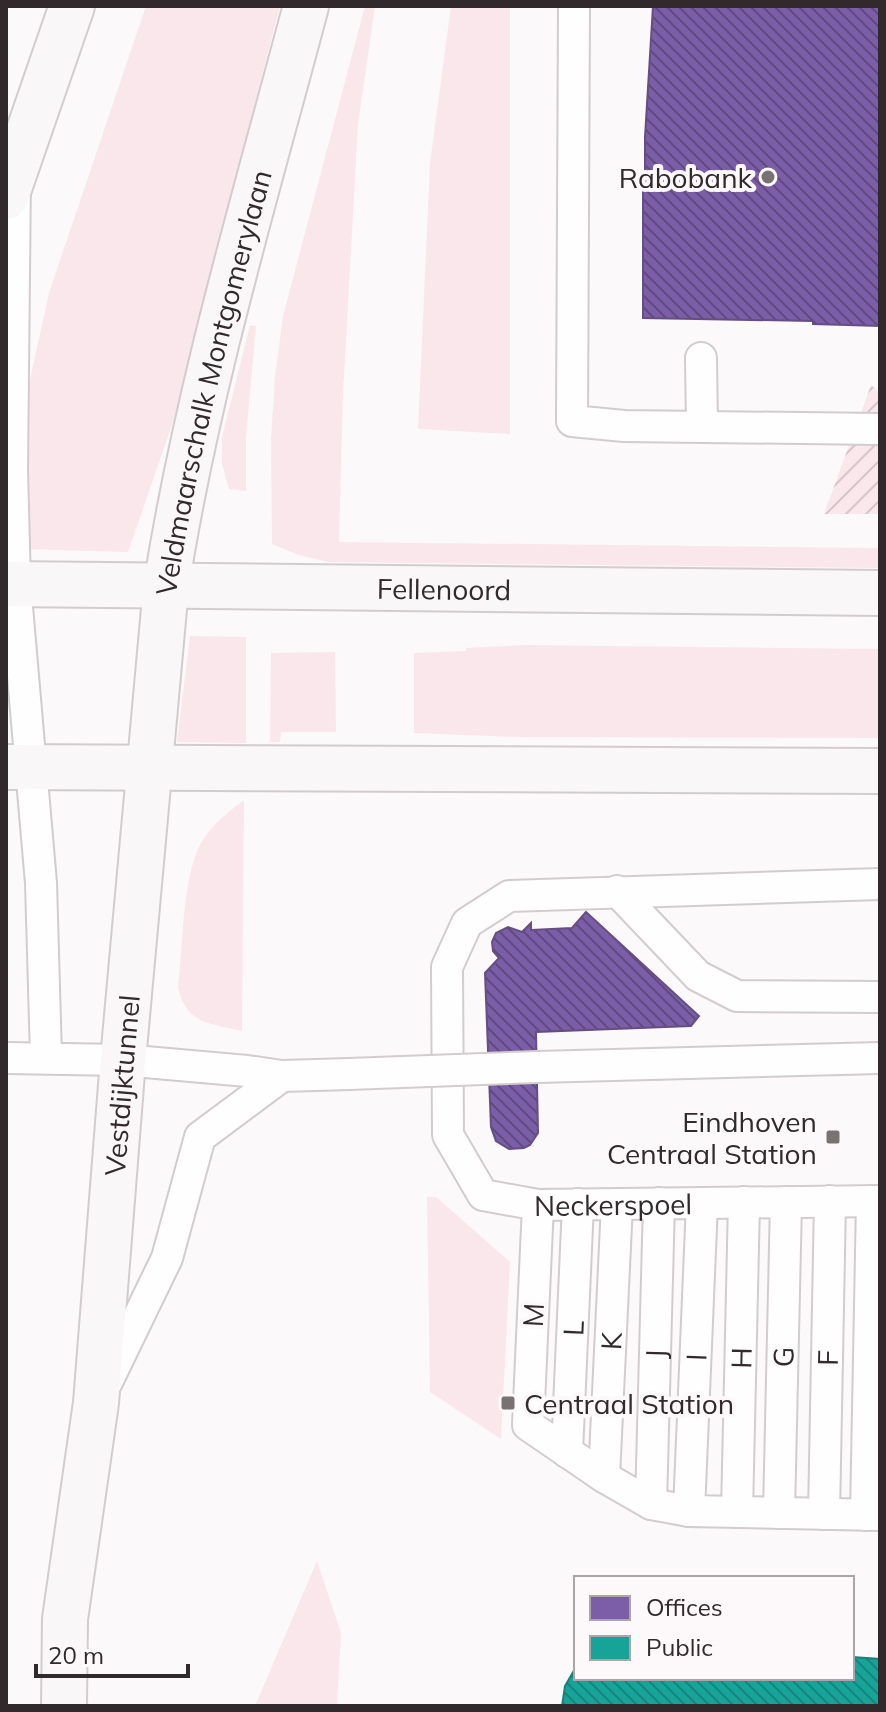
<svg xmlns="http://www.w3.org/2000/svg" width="886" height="1712" viewBox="0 0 886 1712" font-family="Mulish,sans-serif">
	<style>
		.grass { fill: #f9e7ec }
		.garden { fill: url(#garden-furrows) }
		.offices { fill: url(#offices-back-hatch); stroke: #654e82; stroke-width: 2 }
		.public { fill: url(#public-back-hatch); stroke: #1f7e77; stroke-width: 2 }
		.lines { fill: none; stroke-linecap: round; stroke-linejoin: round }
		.lane-casing { stroke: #d2ccce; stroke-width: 34 }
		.secondary-casing { stroke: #d2ccce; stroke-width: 48 }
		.lane { stroke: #fffefe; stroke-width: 30 }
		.secondary { stroke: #faf7f8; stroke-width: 44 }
		.lane-bridge-casing { stroke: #d2ccce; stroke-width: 34; stroke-linecap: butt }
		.lane-bridge { stroke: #fffefe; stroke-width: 30 }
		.poi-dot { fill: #787273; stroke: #fdf8f9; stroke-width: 3 }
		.labels { text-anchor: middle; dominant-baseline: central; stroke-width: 8; stroke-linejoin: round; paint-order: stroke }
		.poi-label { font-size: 28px; fill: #31292b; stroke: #fdf8f9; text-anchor: end }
		.street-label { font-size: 28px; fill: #31292b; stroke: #fdf8f9 }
	</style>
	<defs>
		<pattern id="garden-furrows" width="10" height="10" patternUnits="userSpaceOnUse" patternTransform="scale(2)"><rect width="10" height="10" fill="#f9e7ec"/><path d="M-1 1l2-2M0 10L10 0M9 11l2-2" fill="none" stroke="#d6c6cb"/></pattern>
		<pattern id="offices-back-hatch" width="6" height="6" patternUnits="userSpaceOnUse" patternTransform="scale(2)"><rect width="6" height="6" fill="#7b5ea7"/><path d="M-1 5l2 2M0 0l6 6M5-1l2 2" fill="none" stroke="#604a80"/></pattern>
		<pattern id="public-back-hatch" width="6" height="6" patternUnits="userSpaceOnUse" patternTransform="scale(2)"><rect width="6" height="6" fill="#17a398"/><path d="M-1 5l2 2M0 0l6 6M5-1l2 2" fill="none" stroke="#15857c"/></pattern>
	</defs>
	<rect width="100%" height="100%" fill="#fcf9fa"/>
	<g class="grass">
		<path d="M146,6H280L173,422L128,552L22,549L20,463L31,375L49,293Z"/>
		<path d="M365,6H375L358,124L343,394L339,542L880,548V568L328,562L299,555L272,544L271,439L275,377L283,316Z"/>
		<path d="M451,6H510V434L418,429L430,163Z"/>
		<path d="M250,325L256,326L246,437V491L229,489L222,464V437Z"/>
		<path d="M190,636L246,637V743L177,742Z"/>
		<path d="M525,645L880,649V738L518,737L414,733V653L466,651V648Z"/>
		<path d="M335,652L336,732H281L280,742H270L271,653Z"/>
		<path d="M244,800L242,1031C209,1023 188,1025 178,988C183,947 182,881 200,845C210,826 227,813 244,800Z"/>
		<path d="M427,1197H436L510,1262L501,1439L430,1392Z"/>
		<path d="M317,1561L341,1633L337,1706H255Z"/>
	</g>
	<path class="garden" d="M871,385L880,393V514H824Z"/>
	<g class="offices">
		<path d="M653,6H880V326L813,324V321L643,318V181H645V137Z"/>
		<path d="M586,912L699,1016L691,1026L536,1032L538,1133L530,1145L524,1148L509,1149L496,1141L491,1127L485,973L499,958L493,951L492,942L496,933L508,927L522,932L531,923V930L572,928Z"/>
	</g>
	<path class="public" d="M852,1657L880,1659V1706H562L565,1686L576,1667V1678H852Z"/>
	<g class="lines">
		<defs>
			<g id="lane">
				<path d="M574,6L572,421L624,426L880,429"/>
				<path d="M15,176L12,470L15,584L41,883L46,1057"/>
				<path d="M701,358L702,426"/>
				<path id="s1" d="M880,884L509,896L467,923L447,967L448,1135L483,1195L538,1205L880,1201"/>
				<path d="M617,891L698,976L737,996L880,997"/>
				<path d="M6,1058L123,1060L247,1071L282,1076L349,1074"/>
				<path d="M537,1067L880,1058"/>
				<path d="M538,1205L528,1425L604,1477L651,1504L689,1511L880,1515"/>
				<path d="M105,1386L167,1258L200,1137L282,1076"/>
				<path id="s2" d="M567,1452L578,1204"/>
				<path id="s3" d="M604,1477L617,1204"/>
				<path id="s4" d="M651,1504L659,1203"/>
				<path id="s5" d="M689,1511L702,1203"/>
				<path id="s6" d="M737,1512L744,1202"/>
				<path id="s7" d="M779,1513L786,1202"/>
				<path id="s8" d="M824,1514L830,1201"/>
				<path d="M866,1515L872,1201"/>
			</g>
			<g id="secondary">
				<path d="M6,197L72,6"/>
				<path id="s9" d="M6,584L880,593"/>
				<path d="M6,767L880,771"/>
				<path id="s10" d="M64,1706L65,1619L96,1403L123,1060L166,587C197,390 255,198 306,6"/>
			</g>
		</defs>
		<use href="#lane" class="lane-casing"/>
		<use href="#secondary" class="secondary-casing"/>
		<use href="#lane" class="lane"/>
		<use href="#secondary" class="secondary"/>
		<defs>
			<path id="lane-bridge" d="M349,1074L537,1067"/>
		</defs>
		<use href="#lane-bridge" class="lane-bridge-casing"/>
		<use href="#lane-bridge" class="lane-bridge"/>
	</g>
	<g class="poi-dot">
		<circle cx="768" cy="177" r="8"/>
		<rect x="825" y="1129" width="16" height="16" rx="4"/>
		<rect x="500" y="1395" width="16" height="16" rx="4"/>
	</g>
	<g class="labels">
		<g class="poi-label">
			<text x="752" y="177">Rabobank</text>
			<text x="817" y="1121">Eindhoven<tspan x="817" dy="32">Centraal Station</tspan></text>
			<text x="524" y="1403" text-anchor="start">Centraal Station</text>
		</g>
		<g class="street-label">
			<text stroke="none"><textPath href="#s10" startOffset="1334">Veldmaarschalk Montgomerylaan</textPath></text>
			<text stroke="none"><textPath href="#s9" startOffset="438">Fellenoord</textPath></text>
			<text stroke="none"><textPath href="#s10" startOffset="624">Vestdijktunnel</textPath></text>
			<text stroke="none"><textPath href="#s1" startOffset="838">Neckerspoel</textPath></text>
			<text transform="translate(533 1315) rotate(-87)">M</text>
			<text stroke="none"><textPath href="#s2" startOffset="124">L</textPath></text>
			<text stroke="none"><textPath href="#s3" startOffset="136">K</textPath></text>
			<text stroke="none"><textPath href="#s4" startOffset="150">J</textPath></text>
			<text stroke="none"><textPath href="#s5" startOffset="154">I</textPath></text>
			<text stroke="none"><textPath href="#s6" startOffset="154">H</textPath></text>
			<text stroke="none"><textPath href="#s7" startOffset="156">G</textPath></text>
			<text stroke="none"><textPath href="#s8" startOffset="156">F</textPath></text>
		</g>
	</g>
	<rect width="886" height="1712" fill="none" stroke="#31292b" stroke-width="16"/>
	<rect x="574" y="1576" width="280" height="104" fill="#fdf8f9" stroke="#aba5a7" stroke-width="2"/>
	<rect x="590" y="1596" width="40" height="24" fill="#7b5ea7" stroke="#aba5a7" stroke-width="2"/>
	<text x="646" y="1616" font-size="24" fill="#31292b">Offices</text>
	<rect x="590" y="1636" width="40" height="24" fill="#17a398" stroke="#aba5a7" stroke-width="2"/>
	<text x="646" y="1656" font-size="24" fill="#31292b">Public</text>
	<path d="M36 1664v12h152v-12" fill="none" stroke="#31292b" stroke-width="4"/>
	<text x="48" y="1664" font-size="24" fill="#31292b" stroke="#fdf8f9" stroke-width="6" paint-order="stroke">20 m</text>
</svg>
